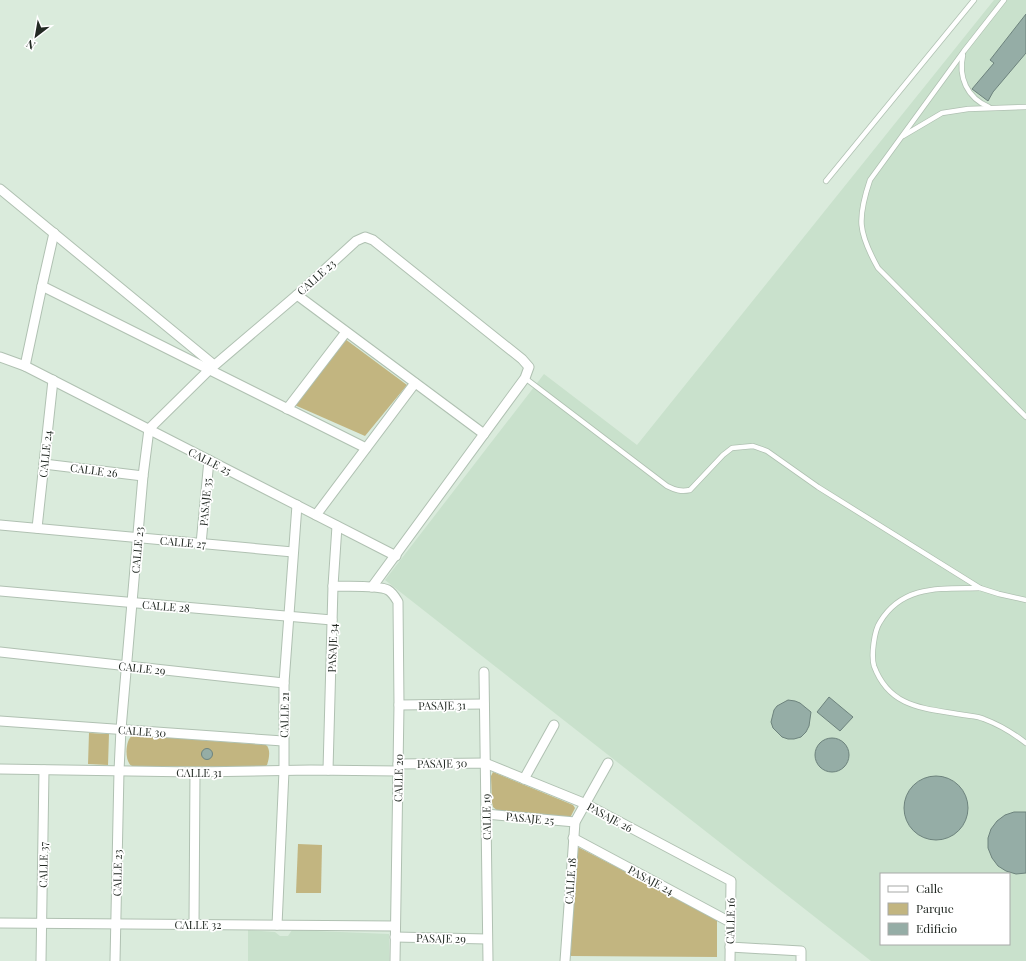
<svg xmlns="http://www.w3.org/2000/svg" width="1026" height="961" viewBox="0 0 1026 961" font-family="'Playfair Display',serif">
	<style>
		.built { fill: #c9e1cc; fill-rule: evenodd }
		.green { fill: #c2b580 }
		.building { fill: #95ada6; stroke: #6d837d }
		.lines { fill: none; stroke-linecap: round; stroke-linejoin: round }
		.service-casing { stroke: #b0c1b2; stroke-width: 6 }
		.minor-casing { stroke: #b0c1b2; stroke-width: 11 }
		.service { stroke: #fff; stroke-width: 4.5 }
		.minor { stroke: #fff; stroke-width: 9 }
		.labels { text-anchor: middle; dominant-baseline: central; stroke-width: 3.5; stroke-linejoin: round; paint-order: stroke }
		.street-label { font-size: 11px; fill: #222923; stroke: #fff }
	</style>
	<rect width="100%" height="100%" fill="#daebdc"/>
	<g class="built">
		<path d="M994,0H1026V961H871L385,580L544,374L637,445ZM881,874H1009V944H881Z"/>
		<path d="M248,930L275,932L280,936H288L292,930L389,934V961H248Z"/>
	</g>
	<g class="green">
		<path d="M341,336L407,385L365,436L290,403Z"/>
		<path d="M89,733L109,734L108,765L88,764Z"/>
		<path d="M133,735L266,745C271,749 269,759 267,765L264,767L132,766C124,762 125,739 133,735Z"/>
		<path d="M493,772L573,805L575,808L570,818L499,812L493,807L492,802L491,776Z"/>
		<path d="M298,844L322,845L321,893H296Z"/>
		<path d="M572,844L717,919V957L571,956Z"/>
	</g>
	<g class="building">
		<path d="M1026,14V53L993,92L988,101L972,89L994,63L990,60Z"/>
		<path d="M829,697L853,717L840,731L817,712Z"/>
		<path d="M788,700L795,701L800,703L811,712L809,726L806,732L801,737L794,739H788L782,737L773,728L771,722L774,710L777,706Z"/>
		<circle cx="832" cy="755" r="17"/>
		<circle cx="207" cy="754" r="5.5"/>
		<circle cx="936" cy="808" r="32"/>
		<path d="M1014,812H1026V873L1016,874L1006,871L998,866L992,858L988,848V838L991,829L997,821L1005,815Z"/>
	</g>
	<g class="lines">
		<defs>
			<g id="service">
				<path d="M1004,0L964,51L870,180C857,219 858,232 878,268L1026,417"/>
				<path d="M963,55C958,77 967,98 989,107"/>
				<path d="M903,136L942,113L968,109L1026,107"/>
				<path d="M826,181L974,0"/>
				<path d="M525,378L667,486C675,490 681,492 690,490L723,455L732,448L753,446L767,451L818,487L980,588L999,594L1026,600"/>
				<path d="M980,588C942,589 903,584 880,622C874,631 871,656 874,666C890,709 925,708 964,715C970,716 978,716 984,719C1000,725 1013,733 1026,743"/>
			</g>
			<g id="minor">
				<path d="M0,189L214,365"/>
				<path d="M42,286L366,448"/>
				<path d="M297,295L484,434"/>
				<path d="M0,357L25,366L396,556"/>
				<path d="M25,366L42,286L54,233"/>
				<path d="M287,409L346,332"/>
				<path d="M44,464L143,476"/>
				<path d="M316,515L415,383"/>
				<path d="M0,525L293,552"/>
				<path d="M37,528L53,380"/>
				<path d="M201,544L209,460"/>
				<path d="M333,586C346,587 378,585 388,590C393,593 395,597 398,602L399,705L395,961"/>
				<path d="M0,591L332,620"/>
				<path d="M0,652L284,683"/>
				<path d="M484,672L488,961"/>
				<path d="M399,705L484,704"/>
				<path d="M0,721L283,741"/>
				<path d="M398,764L485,763L586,804L731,881L730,961"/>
				<path d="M0,769L195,772L311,770L398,771"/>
				<path d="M328,770L333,586L337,526"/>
				<path d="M524,779L554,725"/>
				<path d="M486,814L575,822"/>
				<path d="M573,838L730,922"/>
				<path d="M0,923L395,926"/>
				<path d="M194,924L195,772"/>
				<path d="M277,925L284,771V683L297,505"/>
				<path d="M395,937L487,939"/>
				<path d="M730,947L801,951V961"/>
				<path d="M41,961L44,770"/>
				<path d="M115,961L119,771L121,729L143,476L149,429L209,370L297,295L356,241L365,237L373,240L522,359L529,367L525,378L372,587"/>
				<path d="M565,961L575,822L608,763"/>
			</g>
		</defs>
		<use href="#service" class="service-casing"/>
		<use href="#minor" class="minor-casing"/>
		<use href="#service" class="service"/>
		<use href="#minor" class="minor"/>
	</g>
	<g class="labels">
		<g class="street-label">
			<text transform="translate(316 277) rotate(-42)">CALLE 23</text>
			<text transform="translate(45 454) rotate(-84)">CALLE 24</text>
			<text transform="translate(210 461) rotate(27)">CALLE 25</text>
			<text transform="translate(94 470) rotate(7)">CALLE 26</text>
			<text transform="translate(205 502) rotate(-85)">PASAJE 35</text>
			<text transform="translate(183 542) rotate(5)">CALLE 27</text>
			<text transform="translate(137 550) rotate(-85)">CALLE 23</text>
			<text transform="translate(166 606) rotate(5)">CALLE 28</text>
			<text transform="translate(332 648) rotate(-88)">PASAJE 34</text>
			<text transform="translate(142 668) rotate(6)">CALLE 29</text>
			<text transform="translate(442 705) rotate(-1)">PASAJE 31</text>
			<text transform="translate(284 715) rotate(-89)">CALLE 21</text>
			<text transform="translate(142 731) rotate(4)">CALLE 30</text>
			<text transform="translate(442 763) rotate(-1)">PASAJE 30</text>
			<text x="199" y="772">CALLE 31</text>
			<text transform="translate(398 778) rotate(-89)">CALLE 20</text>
			<text transform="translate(486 817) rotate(-91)">CALLE 19</text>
			<text transform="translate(610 817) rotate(28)">PASAJE 26</text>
			<text transform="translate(530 818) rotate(5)">PASAJE 25</text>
			<text transform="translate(43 865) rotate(-89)">CALLE 37</text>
			<text transform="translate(117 873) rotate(-89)">CALLE 23</text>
			<text transform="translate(651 880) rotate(28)">PASAJE 24</text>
			<text transform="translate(570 881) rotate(-86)">CALLE 18</text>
			<text transform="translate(730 921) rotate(-89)">CALLE 16</text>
			<text x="198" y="924">CALLE 32</text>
			<text transform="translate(441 938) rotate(1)">PASAJE 29</text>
		</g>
	</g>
	<rect x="880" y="873" width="130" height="72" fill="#ffffff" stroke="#a7a9a7"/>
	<rect x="888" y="886" width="20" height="6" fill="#ffffff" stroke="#a7a9a7"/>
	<text x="916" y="893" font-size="12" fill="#222923">Calle</text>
	<rect x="888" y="903" width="20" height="12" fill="#c2b580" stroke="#a7a9a7"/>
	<text x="916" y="913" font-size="12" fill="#222923">Parque</text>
	<rect x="888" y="923" width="20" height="12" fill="#95ada6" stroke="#a7a9a7"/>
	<text x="916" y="933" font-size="12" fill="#222923">Edificio</text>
	<g transform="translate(36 36) rotate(211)" stroke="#ffffff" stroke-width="3" paint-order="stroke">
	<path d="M0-3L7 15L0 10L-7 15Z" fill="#222923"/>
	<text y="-6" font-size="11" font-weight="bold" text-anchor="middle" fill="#222923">N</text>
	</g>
</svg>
